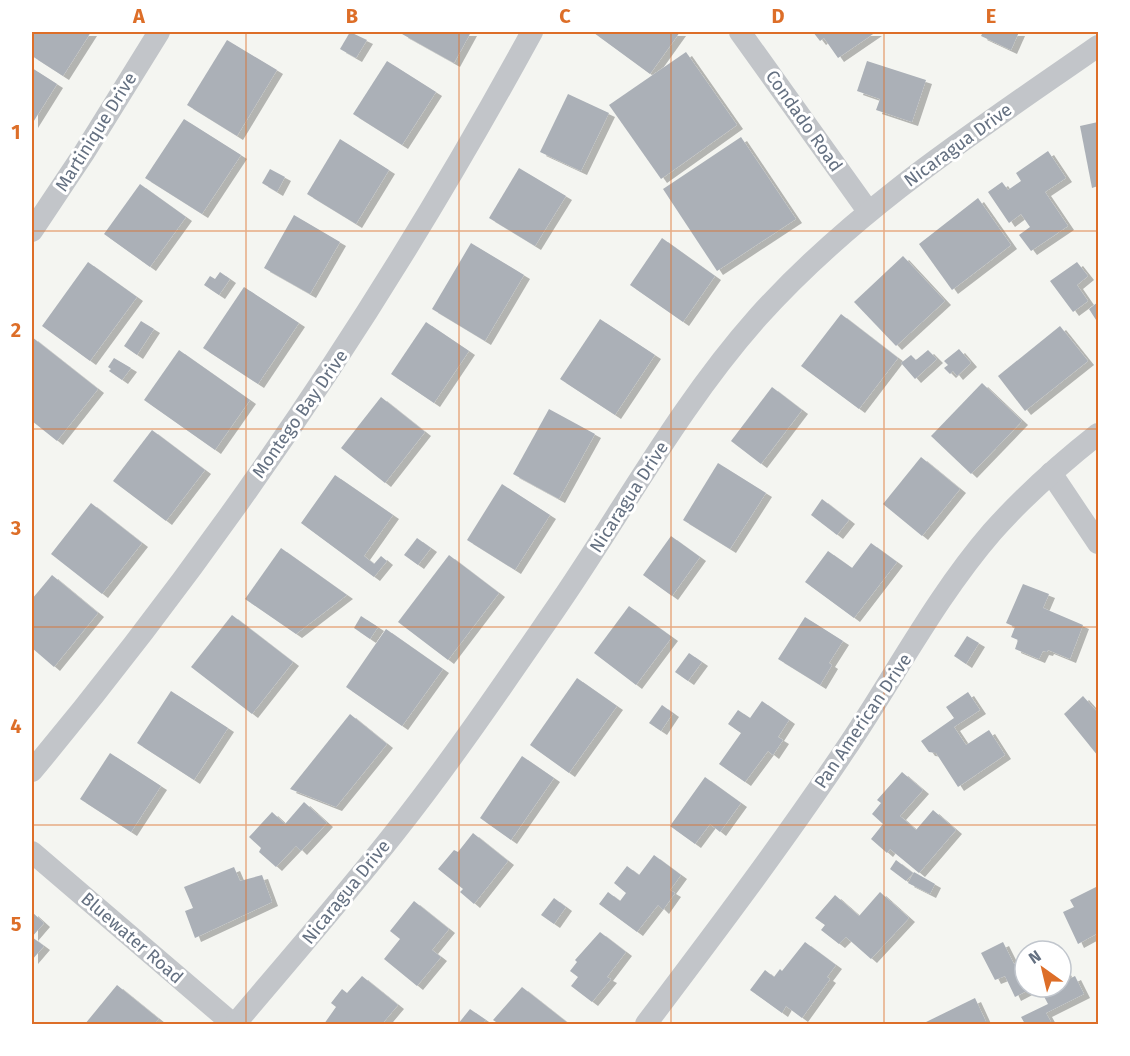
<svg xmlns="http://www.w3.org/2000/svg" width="1130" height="1056" viewBox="0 0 1130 1056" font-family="'Fira Sans',sans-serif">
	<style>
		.building { fill: #abb0b7; filter: url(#shadow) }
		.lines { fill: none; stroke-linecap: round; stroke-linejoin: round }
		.street { stroke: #c2c5c9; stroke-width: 22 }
		.grid { fill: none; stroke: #dd6e28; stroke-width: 1.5; stroke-opacity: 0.55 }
		.labels { text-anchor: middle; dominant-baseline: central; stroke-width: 6; stroke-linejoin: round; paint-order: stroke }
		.street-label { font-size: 18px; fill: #647081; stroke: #fff }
		.neatline { fill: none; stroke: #dd6e28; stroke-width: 2 }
		.grid-label { font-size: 20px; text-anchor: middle; font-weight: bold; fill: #dd6e28 }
	</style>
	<defs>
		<filter id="shadow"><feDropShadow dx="6" dy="4" stdDeviation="0" flood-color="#0004"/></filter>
	</defs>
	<rect width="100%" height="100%" fill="#f4f5f1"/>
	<g class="building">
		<path d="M32,32H91L63,76L32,56Z"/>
		<path d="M350,32L367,40L356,58L340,49Z"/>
		<path d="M403,32H471L454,63L402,34Z"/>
		<path d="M596,32H680L650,74L594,33Z"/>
		<path d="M813,32H876L838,58L824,38L820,41Z"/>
		<path d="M983,32H1019L1011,50L981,36Z"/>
		<path d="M227,40L277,70L237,136L187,105Z"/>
		<path d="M686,52L737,125L661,179L609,105Z"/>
		<path d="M387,61L436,92L402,145L353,114Z"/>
		<path d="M867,61L926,80L912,122L876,110L880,99L857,91Z"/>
		<path d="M32,68L57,84L32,124Z"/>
		<path d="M568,94L609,113L581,171L540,152Z"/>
		<path d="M184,119L241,155L202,214L145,178Z"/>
		<path d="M1098,122V186L1092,188L1080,126Z"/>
		<path d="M741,137L796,219L717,271L663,189Z"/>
		<path d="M340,139L389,170L356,224L307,194Z"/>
		<path d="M1048,151L1066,178L1045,192L1068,226L1031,251L1019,235L1030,227L1021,214L1009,223L988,192L1002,182L1008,190L1021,181L1016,173Z"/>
		<path d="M519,168L566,196L535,246L489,218Z"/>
		<path d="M270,169L285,177L277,192L262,183Z"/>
		<path d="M140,184L186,217L150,267L104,234Z"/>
		<path d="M978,198L1011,245L952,290L919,244Z"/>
		<path d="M294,215L340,242L310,294L264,268Z"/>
		<path d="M662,238L715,276L683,322L630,285Z"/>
		<path d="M471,243L524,275L485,341L432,309Z"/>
		<path d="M903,256L945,301L896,346L854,302Z"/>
		<path d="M88,262L137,297L90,361L42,326Z"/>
		<path d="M1077,262L1088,276L1077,285L1088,301L1073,312L1050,281Z"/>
		<path d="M220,272L230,279L219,295L204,285L210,276L215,279Z"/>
		<path d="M244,287L299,323L258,384L203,348Z"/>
		<path d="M1098,302V323L1089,309Z"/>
		<path d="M841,314L898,358L859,409L801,366Z"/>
		<path d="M600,319L655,355L615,415L560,379Z"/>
		<path d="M141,321L154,329L137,355L124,346Z"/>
		<path d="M426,322L469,351L434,403L391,374Z"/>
		<path d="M1060,326L1088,361L1025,411L998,376Z"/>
		<path d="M32,337L98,389L57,441L32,421Z"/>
		<path d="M959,349L971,363L957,376L953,371L950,374L944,368L948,365L944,361Z"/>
		<path d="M179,350L250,400L215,450L144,400Z"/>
		<path d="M928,350L937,359L915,379L901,363L911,355L916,360Z"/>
		<path d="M114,358L131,368L122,380L109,371L111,369L108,367Z"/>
		<path d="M982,383L1022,421L971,474L931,436Z"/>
		<path d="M772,387L802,410L761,464L731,441Z"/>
		<path d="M381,397L425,432L385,483L341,448Z"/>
		<path d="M549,409L595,434L559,499L513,474Z"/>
		<path d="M152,430L205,470L166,521L113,481Z"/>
		<path d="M921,457L960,489L922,536L883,504Z"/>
		<path d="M718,463L766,493L730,549L683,520Z"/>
		<path d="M335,475L393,515L364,556L374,564L381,556L387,561L374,577L301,523Z"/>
		<path d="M502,484L550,515L515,570L467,540Z"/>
		<path d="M822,499L849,520L837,535L811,515Z"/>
		<path d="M91,503L142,543L102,594L51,554Z"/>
		<path d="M671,536L700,557L672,596L643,575Z"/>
		<path d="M417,538L431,548L418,565L404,555Z"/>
		<path d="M871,543L897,562L854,618L805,582L828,551L852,568Z"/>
		<path d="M281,548L347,595L296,634L245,599Z"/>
		<path d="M449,555L499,593L448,660L398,622Z"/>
		<path d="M52,575L98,613L54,667L32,648V599Z"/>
		<path d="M1023,584L1049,594L1043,608L1083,625L1070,659L1048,650L1047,652L1043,651L1039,659L1015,649L1018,640L1011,637L1015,627L1006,623Z"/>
		<path d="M629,606L672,637L636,685L594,653Z"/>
		<path d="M232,615L293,662L252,714L191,667Z"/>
		<path d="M361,616L378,627L370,639L354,628Z"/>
		<path d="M805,617L843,641L829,663L832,665L820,685L778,659Z"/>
		<path d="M386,629L443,669L402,726L346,687Z"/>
		<path d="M967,636L979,643L966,664L954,656Z"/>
		<path d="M689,653L702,662L688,681L675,672Z"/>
		<path d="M577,678L617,706L569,773L530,745Z"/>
		<path d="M171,691L228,728L194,780L137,743Z"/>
		<path d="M968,692L980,710L954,727L966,745L989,730L1005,755L958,787L936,753L929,752L921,741L954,718L946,707Z"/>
		<path d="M1083,696L1098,713V756L1064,714Z"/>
		<path d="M762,701L789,720L778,737L783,740L773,755L768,751L745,782L719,764L741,733L728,724L738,710L750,718Z"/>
		<path d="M662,705L673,713L661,731L649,723Z"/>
		<path d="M350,714L387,744L336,807L290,789Z"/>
		<path d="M110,753L161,786L131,832L80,799Z"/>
		<path d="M522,756L554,778L511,840L480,818Z"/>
		<path d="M902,772L923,790L900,816L916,830L933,810L956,830L919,873L890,849L887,853L871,839L883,824L872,814L881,803L877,800Z"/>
		<path d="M705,777L741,803L720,832L710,824L695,844L670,826Z"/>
		<path d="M304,802L327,823L301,851L296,846L276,867L259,852L261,848L249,837L272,812L285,824Z"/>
		<path d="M473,833L508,861L474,904L460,892L463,889L438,869L454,850L458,852Z"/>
		<path d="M654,855L681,875L670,890L675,893L663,910L658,905L637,932L599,904L608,892L620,901L626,893L614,883L627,866L639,875Z"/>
		<path d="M896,860L913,873L906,881L890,869Z"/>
		<path d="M234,867L240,881L262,875L272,902L195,938L185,911L193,908L184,887Z"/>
		<path d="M914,872L935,884L930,894L908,883Z"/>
		<path d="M1098,886V933L1078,944L1063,912L1074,907L1070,900Z"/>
		<path d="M880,892L909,918L871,959L846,937L839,944L821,930L825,925L815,918L835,895L859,916Z"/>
		<path d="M554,898L566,907L554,924L541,915Z"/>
		<path d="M414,901L449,929L432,950L441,957L417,986L384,959L400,939L390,931Z"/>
		<path d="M32,912L44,923L32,937L44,946L32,960Z"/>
		<path d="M600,932L626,952L607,977L611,979L592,1002L571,986L578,977L570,971L577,962L575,960Z"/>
		<path d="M805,942L836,965L827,977L830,979L802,1018L786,1006L782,1013L750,990L765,970L774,977L780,969L782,971Z"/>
		<path d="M1003,942L1014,964L1025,958V987H1034L1015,997L1005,976L995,980L981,953Z"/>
		<path d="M1061,963L1069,979L1075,976L1084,994L1046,1013L1052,1024H1025L1021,1017L1048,1004L1039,987H1061Z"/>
		<path d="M362,976L398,1005L382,1024H324L336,1007L331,1003L342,989L347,993Z"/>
		<path d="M117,985L159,1019L154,1024H85Z"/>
		<path d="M522,987L569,1024H499L493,1020Z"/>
		<path d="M975,998L987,1024H922Z"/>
		<path d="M470,1009L486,1020L482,1024H458Z"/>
	</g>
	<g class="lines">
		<g class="street">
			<path d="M740,32L868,211"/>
			<path d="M32,231L84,153L159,32"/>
			<path d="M1051,473L1098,543"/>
			<path d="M32,771C223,542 389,294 532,32"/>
			<path d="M32,852L233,1024"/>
			<path d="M235,1024C289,960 344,897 396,831C452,760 503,685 554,611C622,513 678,407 758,317C856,208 979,129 1098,46"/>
			<path d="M646,1024C714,934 782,844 845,750C894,678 935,598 992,532C1024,496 1060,464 1098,434"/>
		</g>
	</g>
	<path class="grid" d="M246,32V1024M459,32V1024M671,32V1024M884,32V1024M32,231H1098M32,429H1098M32,627H1098M32,825H1098"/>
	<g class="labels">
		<g class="street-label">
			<text transform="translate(804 121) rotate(55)">Condado Road</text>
			<text transform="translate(96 132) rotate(-58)">Martinique Drive</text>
			<text transform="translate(958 145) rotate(-36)">Nicaragua Drive</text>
			<text transform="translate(300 414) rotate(-55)">Montego Bay Drive</text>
			<text transform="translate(629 497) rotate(-57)">Nicaragua Drive</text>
			<text transform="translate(863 721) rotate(-56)">Pan American Drive</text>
			<text transform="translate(346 892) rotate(-51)">Nicaragua Drive</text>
			<text transform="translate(132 938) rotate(41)">Bluewater Road</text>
		</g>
	</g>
	<rect width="1130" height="1056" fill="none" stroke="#ffffff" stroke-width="66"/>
	<g transform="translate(1043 969) rotate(326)"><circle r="28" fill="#ffffff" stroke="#c1c6cd" stroke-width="1.5"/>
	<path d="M0-4.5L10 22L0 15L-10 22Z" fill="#dd6e28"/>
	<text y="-9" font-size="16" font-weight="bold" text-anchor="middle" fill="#647081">N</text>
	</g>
	<rect x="33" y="33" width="1064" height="990" class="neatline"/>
	<g class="grid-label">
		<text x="139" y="23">A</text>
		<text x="352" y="23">B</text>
		<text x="565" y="23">C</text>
		<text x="778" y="23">D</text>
		<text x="991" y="23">E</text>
		<text x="16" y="139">1</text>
		<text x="16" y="337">2</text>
		<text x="16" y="535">3</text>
		<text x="16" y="733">4</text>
		<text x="16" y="931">5</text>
	</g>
</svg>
